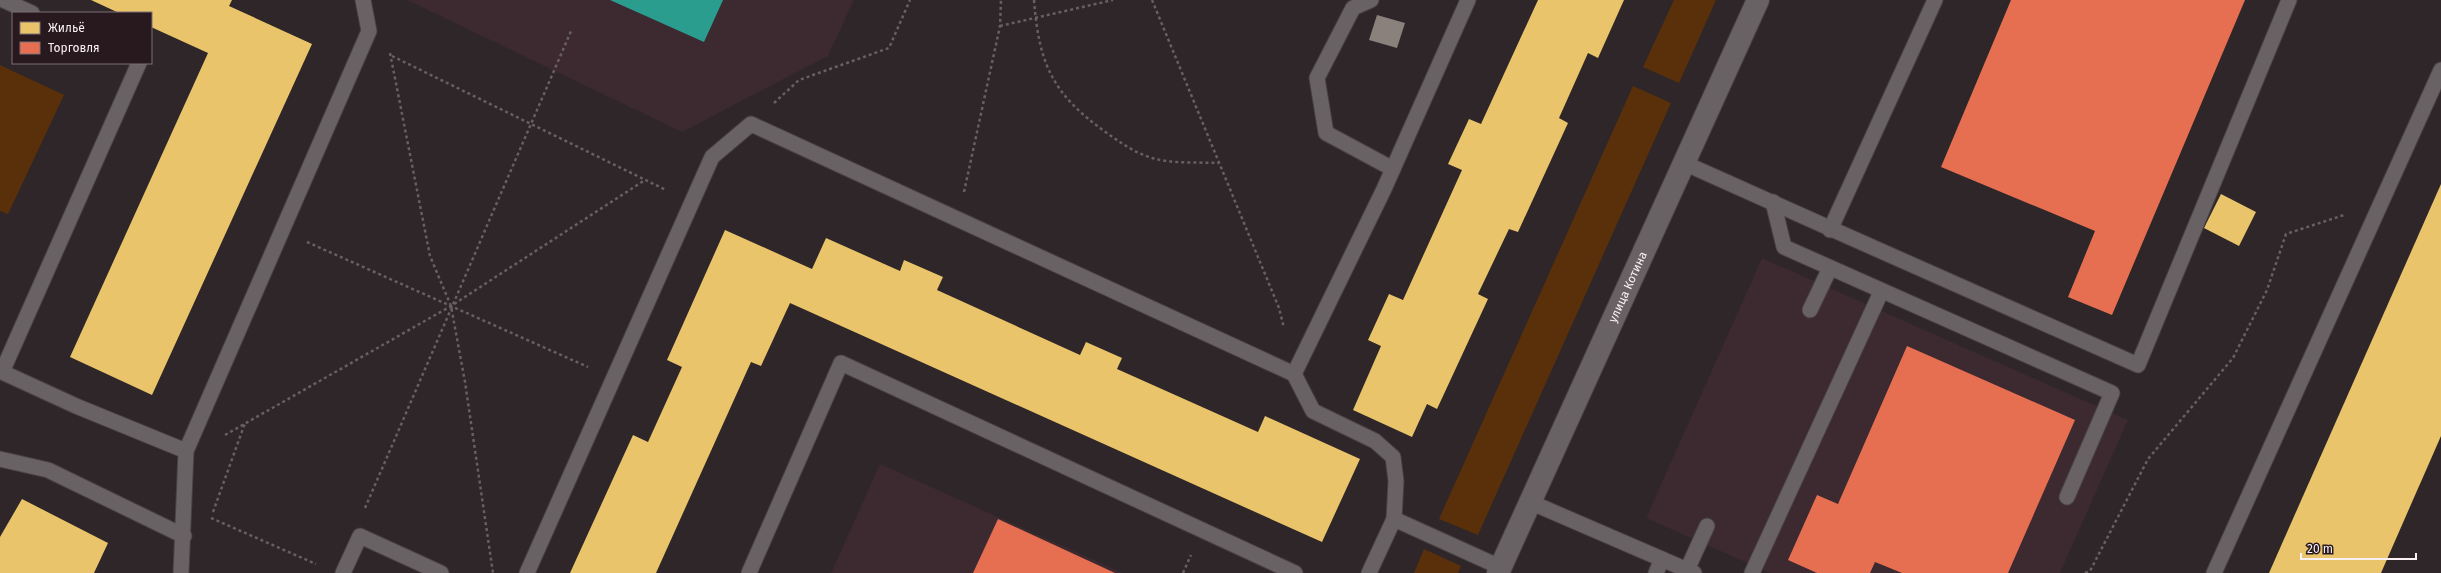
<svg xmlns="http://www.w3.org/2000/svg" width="2441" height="573" viewBox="0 0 2441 573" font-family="'Fira Sans',sans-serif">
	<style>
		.built { fill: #3d2930 }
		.green { fill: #5a300a }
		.homes { fill: #e9c46a }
		.shops { fill: #e76f51 }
		.schools { fill: #2a9d8f }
		.industry { fill: #8a817c }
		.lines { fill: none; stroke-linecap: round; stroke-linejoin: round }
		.service-casing { stroke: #474142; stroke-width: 17 }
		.minor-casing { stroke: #474142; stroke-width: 24 }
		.path { stroke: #666062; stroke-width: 2.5; stroke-dasharray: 3 3; stroke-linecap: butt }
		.service { stroke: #696264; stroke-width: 15 }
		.minor { stroke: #696264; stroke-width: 22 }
		.labels { text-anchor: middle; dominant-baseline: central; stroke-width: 4; stroke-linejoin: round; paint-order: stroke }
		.street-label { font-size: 12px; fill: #fbf1f4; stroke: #27191e }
	</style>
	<rect width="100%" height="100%" fill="#2e2628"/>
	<g class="built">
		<path d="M407,0H854L828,56L682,132Z"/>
		<path d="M1762,258L2128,420L2060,573H1770L1646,518Z"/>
		<path d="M880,464L1123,573H831Z"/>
	</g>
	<g class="green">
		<path d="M1674,0H1716L1679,83L1643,67Z"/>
		<path d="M0,65L64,95L8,214L0,211Z"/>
		<path d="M1633,86L1671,103L1478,535L1439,519Z"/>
		<path d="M1424,549L1461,566L1458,573H1414Z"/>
	</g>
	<g class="homes">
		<path d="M91,0H232L229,6L312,44L152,395L70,357L208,53L151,27V13H119Z"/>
		<path d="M1538,0H1624L1598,58L1588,53L1559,118L1568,123L1518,232L1509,229L1478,294L1488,299L1437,409L1427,404L1412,437L1353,410L1381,346L1368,340L1389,294L1403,300L1462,170L1448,164L1469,119L1481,124Z"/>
		<path d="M2441,184V436L2381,573H2269Z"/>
		<path d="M2221,194L2256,212L2239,246L2204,228Z"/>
		<path d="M725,230L812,269L826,238L900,271L904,260L943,277L937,290L1080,355L1086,342L1122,358L1117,369L1258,432L1265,416L1360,459L1322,542L790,303L761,366L751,362L656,573H570L633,435L648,442L682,367L667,360Z"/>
		<path d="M22,499L108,543L94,573H0V537Z"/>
	</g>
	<g class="shops">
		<path d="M2011,0H2245L2112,315L2068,297L2095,231L1941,167Z"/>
		<path d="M1907,346L2075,420L2008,573H1902L1875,562L1870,573H1817L1788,560L1817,495L1838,504Z"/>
		<path d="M998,519L1115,573H973Z"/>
	</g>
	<path class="schools" d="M610,0H723L704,42Z"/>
	<path class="industry" d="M1377,15L1405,23L1397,48L1369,40Z"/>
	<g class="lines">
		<defs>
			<g id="service">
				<path d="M3,0L32,13"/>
				<path d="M1371,0L1353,8L1317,78L1326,133L1393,169"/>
				<path d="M139,63L2,372L76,406L186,451"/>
				<path d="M1684,163C1835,231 1987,298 2138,365L2289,0"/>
				<path d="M1773,202L1784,247L2112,393L2067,497"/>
				<path d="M1830,230L1935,0"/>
				<path d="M1810,310L1830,268"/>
				<path d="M1294,374L1384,189L1468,0"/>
				<path d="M0,459L48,470L184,536"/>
				<path d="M1530,502L1694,573"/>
				<path d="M1394,519L1500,567"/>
				<path d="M1687,570L1707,526"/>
				<path d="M181,573L186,451L369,31L363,0"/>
				<path d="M343,573L360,536L441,573"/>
				<path d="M527,573L712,157L751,124L1294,374L1313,411L1375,441L1393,457L1396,481L1394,519L1369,573"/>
				<path d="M749,573L841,363L1295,573"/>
				<path d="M1656,573L1662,559"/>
				<path d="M1752,573L1881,292"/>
				<path d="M2214,573L2441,70"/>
			</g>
			<g id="minor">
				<path id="s1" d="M1498,573L1758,0"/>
			</g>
		</defs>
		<use href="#service" class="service-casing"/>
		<use href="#minor" class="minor-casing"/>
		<g class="path">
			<path d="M1034,0C1039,65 1053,95 1107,133C1121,143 1135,153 1152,158C1172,164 1197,162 1219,163"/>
			<path d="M1152,0L1279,308L1284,328"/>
			<path d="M1000,26L1113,0"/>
			<path d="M390,53L430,256L451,306L465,382L493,573"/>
			<path d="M392,56L666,190"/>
			<path d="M774,103L799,80L889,48L910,0"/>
			<path d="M964,192L1000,26L1001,0"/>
			<path d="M307,242L588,367"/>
			<path d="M225,435L451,306L645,180"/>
			<path d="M365,508L572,29"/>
			<path d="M213,512L245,423"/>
			<path d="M211,518L316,564"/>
			<path d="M1183,573L1191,555"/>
			<path d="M2085,573L2090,571L2148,459L2233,358L2267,290L2286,234L2344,215"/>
		</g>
		<use href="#service" class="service"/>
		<use href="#minor" class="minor"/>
	</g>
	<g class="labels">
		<g class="street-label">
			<text stroke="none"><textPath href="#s1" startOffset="314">улица Котина</textPath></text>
		</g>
	</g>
	<rect x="12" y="12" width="140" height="52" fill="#27191e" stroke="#7c6f74"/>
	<rect x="20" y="22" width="20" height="12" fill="#e9c46a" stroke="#7c6f74"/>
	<text x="48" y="32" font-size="12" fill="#fbf1f4">Жильё</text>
	<rect x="20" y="42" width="20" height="12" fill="#e76f51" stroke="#7c6f74"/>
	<text x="48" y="52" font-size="12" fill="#fbf1f4">Торговля</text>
	<path d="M2301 553v6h115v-6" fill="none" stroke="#fbf1f4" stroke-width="2"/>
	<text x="2307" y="553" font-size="12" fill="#fbf1f4" stroke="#27191e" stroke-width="3" paint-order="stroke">20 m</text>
</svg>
